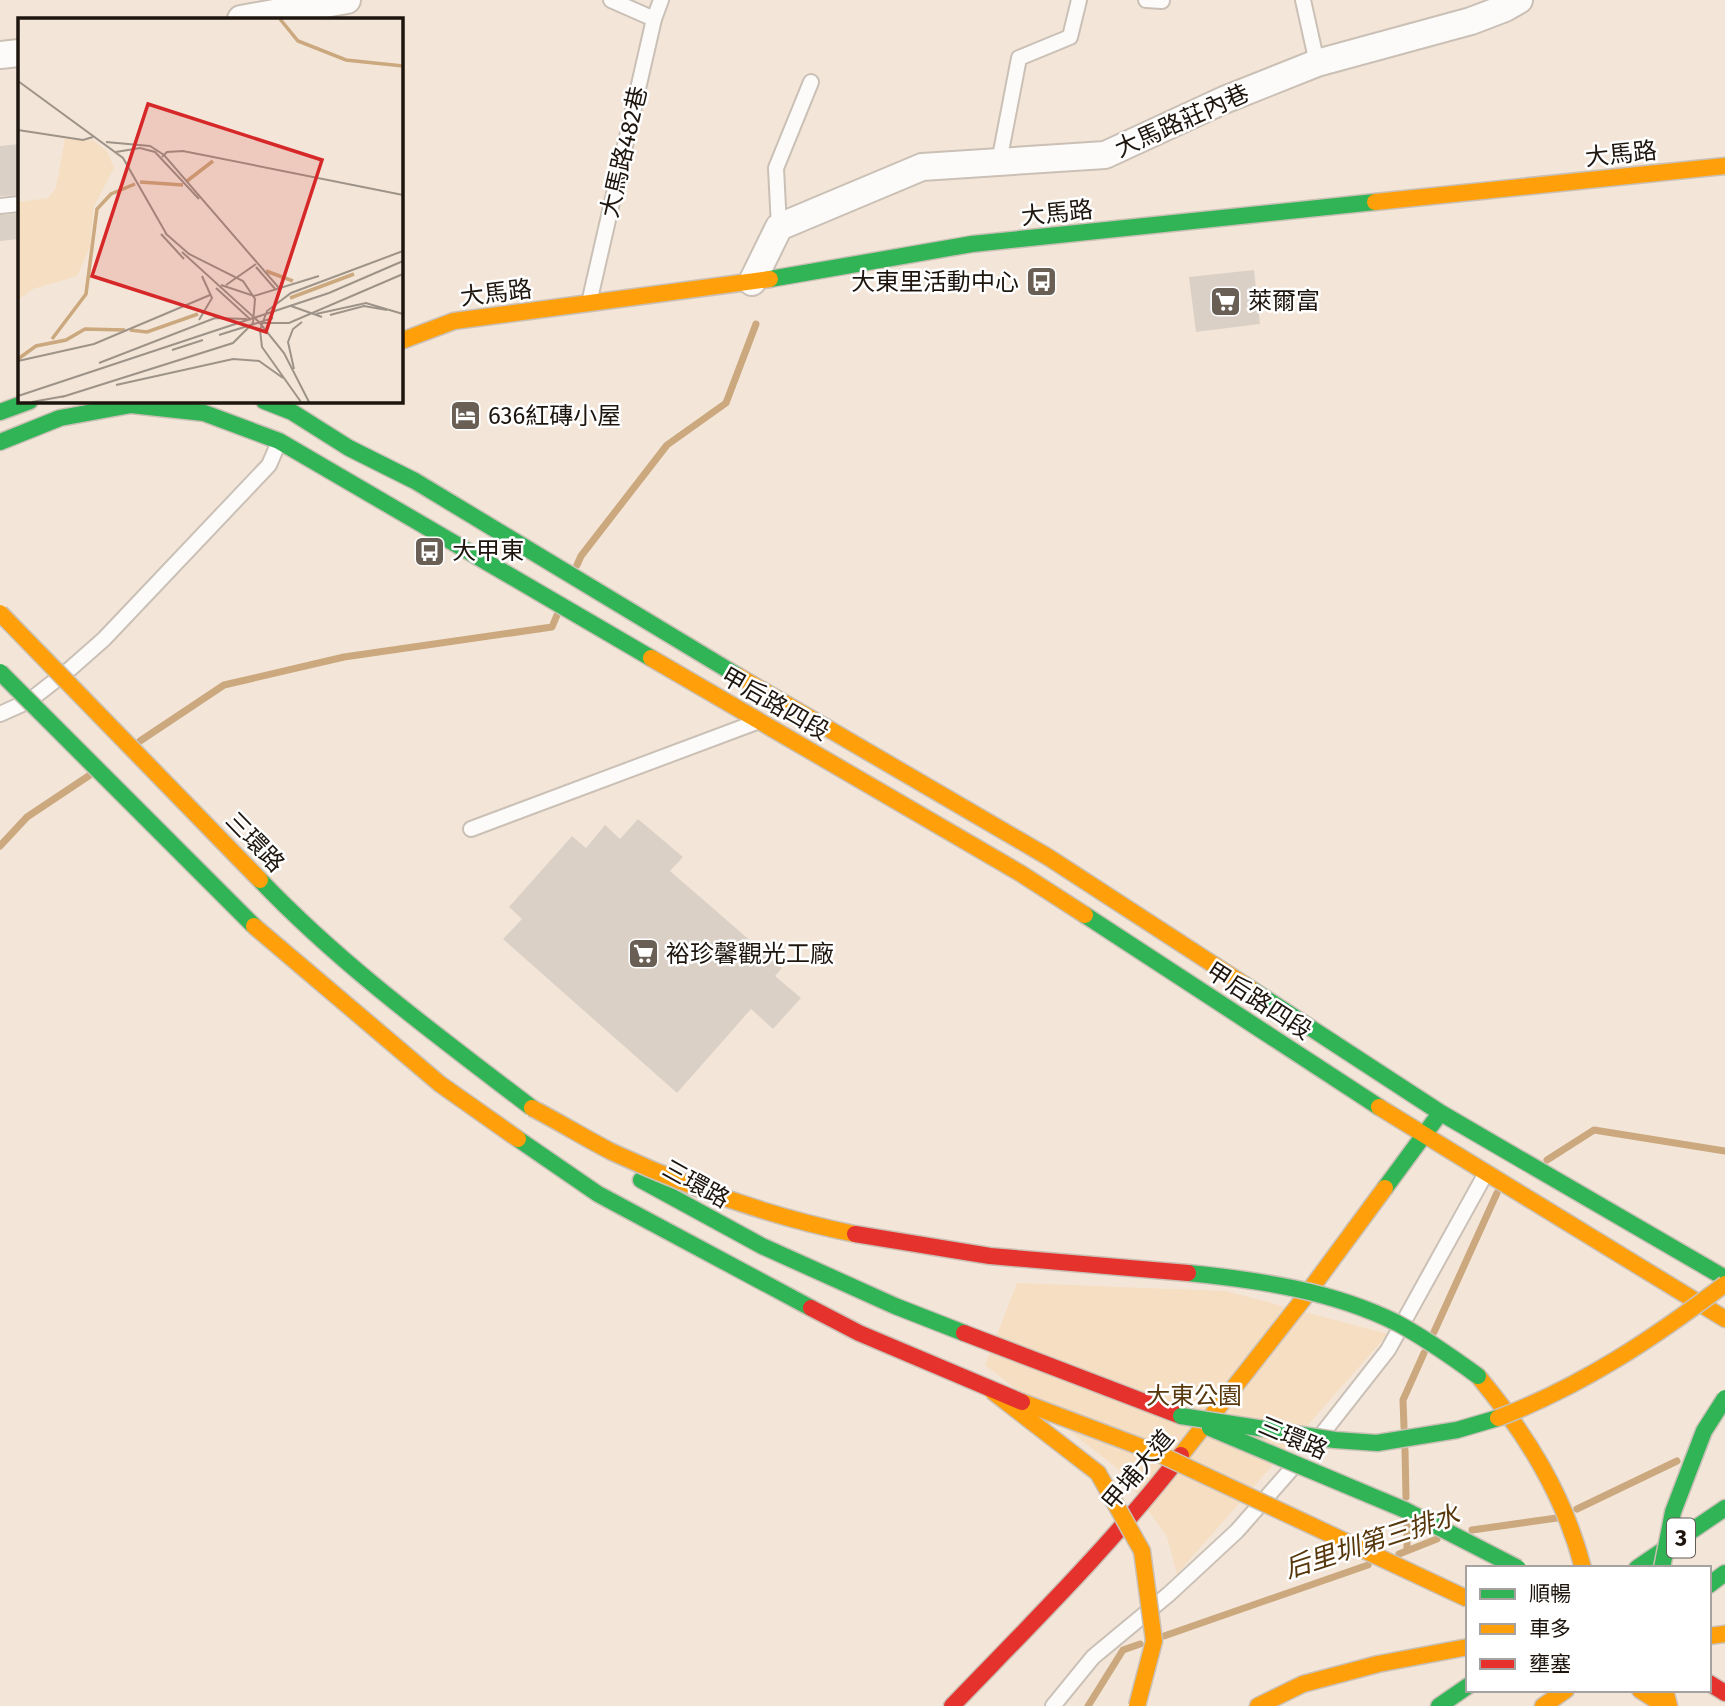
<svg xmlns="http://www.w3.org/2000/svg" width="1725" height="1706" viewBox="0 0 1725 1706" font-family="'Fira Sans','Noto Sans TC',sans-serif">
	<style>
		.green { fill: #f6dec2 }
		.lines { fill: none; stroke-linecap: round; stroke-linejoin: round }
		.stream { stroke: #cba87e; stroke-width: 7 }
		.building { fill: #dbd0c6 }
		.lane-casing { stroke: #cac0b6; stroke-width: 18 }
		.street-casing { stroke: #cac0b6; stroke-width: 30 }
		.fast-casing { stroke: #cac0b6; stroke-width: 19 }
		.slow-casing { stroke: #cac0b6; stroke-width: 19 }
		.jam-casing { stroke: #cac0b6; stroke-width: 19 }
		.lane { stroke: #fdfbf9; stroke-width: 14 }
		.street { stroke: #fdfbf9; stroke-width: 26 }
		.fast { stroke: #30b455; stroke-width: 16 }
		.slow { stroke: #ff9f0a; stroke-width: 16 }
		.jam { stroke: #e5322d; stroke-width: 16 }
		.fast-bridge-casing { stroke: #cac0b6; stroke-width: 19; stroke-linecap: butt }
		.slow-bridge-casing { stroke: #cac0b6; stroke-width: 19; stroke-linecap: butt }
		.jam-bridge-casing { stroke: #cac0b6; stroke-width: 19; stroke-linecap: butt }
		.fast-bridge { stroke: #30b455; stroke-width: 16 }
		.slow-bridge { stroke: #ff9f0a; stroke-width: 16 }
		.jam-bridge { stroke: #e5322d; stroke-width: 16 }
		.labels { text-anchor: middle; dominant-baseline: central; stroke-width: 5; stroke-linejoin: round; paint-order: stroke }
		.shield { fill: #fff; stroke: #625c56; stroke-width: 2 }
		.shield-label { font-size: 23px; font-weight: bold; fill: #1e160e }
		.street-label { font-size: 24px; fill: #1e160e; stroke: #fff }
		.poi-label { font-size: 24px; fill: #1e160e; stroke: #fff; text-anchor: start }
		.park-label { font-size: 24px; fill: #58380d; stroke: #fff }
		.water-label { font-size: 26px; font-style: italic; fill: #56360a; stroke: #fff }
		.inset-river { fill: none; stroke: #cba87e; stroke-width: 3.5 }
		.inset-road { fill: none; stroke: #9e9388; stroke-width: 2 }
		.view { fill: #d62828; fill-opacity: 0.15; stroke: #d62828; stroke-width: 3.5 }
		.inset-edge { fill: none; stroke: #1e160e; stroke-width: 3.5 }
	</style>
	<rect width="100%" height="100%" fill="#f3e6d9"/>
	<path class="green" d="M1017,1283L1226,1291L1388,1334L1177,1574L1167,1537L1122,1472L985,1365Z"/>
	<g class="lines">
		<g class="stream">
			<path d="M577,565L581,556L667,445L726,403L756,324"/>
			<path d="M140,741L224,685L344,657L552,627L557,615"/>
			<path d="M0,846L27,817L90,775"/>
			<path d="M1547,1160L1594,1130L1725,1151"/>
			<path d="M1434,1332L1497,1193"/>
			<path d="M1404,1427L1403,1400L1424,1353"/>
			<path d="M1405,1450L1406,1497"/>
			<path d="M1577,1509L1677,1461"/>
			<path d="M1407,1523V1550"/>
			<path d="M1472,1530L1557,1518"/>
			<path d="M1399,1554L1437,1539"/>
			<path d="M1164,1636L1368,1565"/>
			<path d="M1088,1706L1123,1650L1140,1644"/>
		</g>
	</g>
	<g class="building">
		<path d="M19,144V195L0,196V146Z"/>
		<path d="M19,214V239L0,241V215Z"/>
		<path d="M1254,270L1260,324L1196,332L1189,277Z"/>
		<path d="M638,819L683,857L670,871L782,968L775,976L801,998L773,1029L751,1009L677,1093L503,939L522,919L509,907L572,836L586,848L605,825L620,839Z"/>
	</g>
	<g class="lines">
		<defs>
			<g id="lane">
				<path d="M611,0L654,19"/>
				<path d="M1146,0L1162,1"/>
				<path d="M1303,0L1317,63"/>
				<path d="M999,162L1019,58L1070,37L1079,0"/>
				<path d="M0,206L19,204"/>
				<path d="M779,227L776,168L811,82"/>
				<path d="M589,303L654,19L661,0"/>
				<path d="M0,714L29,701L70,669L104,639L269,465L279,442"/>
				<path d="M471,829L754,723"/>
				<path d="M1322,1434L1388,1350L1486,1173"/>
				<path d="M1053,1706L1093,1657L1169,1594L1237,1531L1295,1465"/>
			</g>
			<g id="street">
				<path d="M241,19L347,0"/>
				<path d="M0,55L19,53"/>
				<path d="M752,282L779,227L922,167L1105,155L1224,100L1317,63L1471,21L1505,8L1519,0"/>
			</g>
			<g id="fast">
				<path d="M770,279L972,244L1375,202"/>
				<path d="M264,401L292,412L349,448L415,481L738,676"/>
				<path d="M0,412L30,401"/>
				<path d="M0,442L60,418L131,405L204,413L279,441L651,658"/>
				<path d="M1085,915L1379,1107"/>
				<path d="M1251,989L1441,1113L1725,1278"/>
				<path d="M641,1180L762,1246L895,1306L964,1333"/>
				<path d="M1385,1188L1438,1116"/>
				<path d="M1637,1568L1725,1508"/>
				<path d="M1709,1585L1725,1573"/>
				<path d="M1439,1706L1468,1686"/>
			</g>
			<g id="slow">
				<path d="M1375,202L1725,166"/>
				<path d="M401,341L454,321L770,279"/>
				<path d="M651,658L1020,873L1085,915"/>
				<path d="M738,676L1048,857L1251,989"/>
				<path d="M1379,1107L1725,1319"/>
				<path d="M1478,1376C1526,1434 1564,1494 1583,1568"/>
				<path d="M1181,1455L1301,1302L1385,1188"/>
				<path d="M1709,1636L1725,1634"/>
				<path d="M1640,1690L1665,1706"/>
				<path d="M1665,1690L1669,1706"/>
				<path d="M1258,1706L1303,1684L1378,1664L1468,1647"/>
				<path d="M1543,1706L1566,1690"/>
			</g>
			<g id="jam">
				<path d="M964,1333L1181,1416"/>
				<path d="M1709,1683L1725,1693"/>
				<path d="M952,1706C1031,1624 1112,1544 1181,1455"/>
			</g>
		</defs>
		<use href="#lane" class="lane-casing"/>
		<use href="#street" class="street-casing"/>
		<use href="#fast" class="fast-casing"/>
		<use href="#slow" class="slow-casing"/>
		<use href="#jam" class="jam-casing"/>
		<use href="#lane" class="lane"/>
		<use href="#street" class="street"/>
		<use href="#fast" class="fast"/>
		<use href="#slow" class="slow"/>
		<use href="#jam" class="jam"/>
		<defs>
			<g id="fast-bridge">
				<path d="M0,672L254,926"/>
				<path d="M260,880C342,966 438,1036 532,1108"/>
				<path d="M518,1139L598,1194L811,1308"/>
				<path d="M1188,1273C1259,1280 1333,1291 1397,1323C1425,1338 1452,1357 1478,1376"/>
				<path d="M1181,1416L1335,1440L1377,1443L1457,1430L1498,1418"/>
				<path d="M1210,1428L1405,1510L1518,1568"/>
				<path d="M1662,1568L1673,1512L1704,1431L1725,1398"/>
			</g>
			<g id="slow-bridge">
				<path d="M0,613L260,880"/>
				<path d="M254,926L440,1084L518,1139"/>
				<path d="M532,1108C559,1122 585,1138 612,1152C690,1188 771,1217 855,1234"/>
				<path d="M992,1391L1098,1473L1142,1551L1154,1641L1137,1706"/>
				<path d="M1022,1402L1157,1453L1468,1599"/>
				<path d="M1498,1418C1582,1386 1654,1338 1725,1284"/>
			</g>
			<g id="jam-bridge">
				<path d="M855,1234L990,1256L1188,1273"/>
				<path d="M811,1308L859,1333L1022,1402"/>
			</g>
		</defs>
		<use href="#fast-bridge" class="fast-bridge-casing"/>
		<use href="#slow-bridge" class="slow-bridge-casing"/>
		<use href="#jam-bridge" class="jam-bridge-casing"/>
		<use href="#fast-bridge" class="fast-bridge"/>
		<use href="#slow-bridge" class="slow-bridge"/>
		<use href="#jam-bridge" class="jam-bridge"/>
	</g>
	<defs>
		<symbol id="bus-square" viewBox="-11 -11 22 22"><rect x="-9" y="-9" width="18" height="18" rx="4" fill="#695f55" stroke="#fff"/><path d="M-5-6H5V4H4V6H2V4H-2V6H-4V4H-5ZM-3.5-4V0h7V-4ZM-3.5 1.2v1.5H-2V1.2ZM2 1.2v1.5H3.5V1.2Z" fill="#fff"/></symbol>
		<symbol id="supermarket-square" viewBox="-11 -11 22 22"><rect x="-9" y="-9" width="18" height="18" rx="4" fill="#695f55" stroke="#fff"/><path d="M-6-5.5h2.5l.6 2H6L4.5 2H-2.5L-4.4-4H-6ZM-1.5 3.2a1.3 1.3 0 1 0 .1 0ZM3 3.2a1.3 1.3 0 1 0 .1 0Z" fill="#fff"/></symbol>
		<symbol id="hotel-square" viewBox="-11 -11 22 22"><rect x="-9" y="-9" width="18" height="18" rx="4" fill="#695f55" stroke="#fff"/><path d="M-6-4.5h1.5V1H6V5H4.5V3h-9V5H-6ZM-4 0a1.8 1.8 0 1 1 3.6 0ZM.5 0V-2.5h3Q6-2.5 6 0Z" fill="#fff"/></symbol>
	</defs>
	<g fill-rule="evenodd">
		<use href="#bus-square" x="1024" y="264" width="35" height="35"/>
		<use href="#supermarket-square" x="1208" y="284" width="35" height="35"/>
		<use href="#hotel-square" x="448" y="398" width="35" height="35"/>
		<use href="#bus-square" x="412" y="534" width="35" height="35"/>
		<use href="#supermarket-square" x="626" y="936" width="35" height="35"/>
	</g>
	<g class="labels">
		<rect class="shield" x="1667" y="1518.5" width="28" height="39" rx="5"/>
		<g class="shield-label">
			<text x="1681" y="1538">3</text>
		</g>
		<g class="street-label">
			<text transform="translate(1182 121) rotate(-24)">大馬路莊內巷</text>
			<text transform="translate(624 152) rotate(-77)">大馬路482巷</text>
			<text transform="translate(1621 154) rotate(-6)">大馬路</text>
			<text transform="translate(1057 213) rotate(-6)">大馬路</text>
			<text transform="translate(496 293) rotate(-7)">大馬路</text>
			<text transform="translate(775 704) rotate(30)">甲后路四段</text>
			<text transform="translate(255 842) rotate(46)">三環路</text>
			<text transform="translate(1259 1001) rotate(33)">甲后路四段</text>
			<text transform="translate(696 1184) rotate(29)">三環路</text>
			<text transform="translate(1293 1438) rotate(23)">三環路</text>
			<text transform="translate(1138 1470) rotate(-50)">甲埔大道</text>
		</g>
		<g class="poi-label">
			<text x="1019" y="282" text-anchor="end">大東里活動中心</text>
			<text x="1248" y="301">萊爾富</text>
			<text x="488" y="416">636紅磚小屋</text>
			<text x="452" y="551">大甲東</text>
			<text x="666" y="954">裕珍馨觀光工廠</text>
		</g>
		<g class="park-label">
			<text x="1194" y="1396">大東公園</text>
		</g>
		<g class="water-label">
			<text transform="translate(1372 1542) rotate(-18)">后里圳第三排水</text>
		</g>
	</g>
	<g transform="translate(18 18)">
		<rect width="385" height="385" fill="#f3e6d9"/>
		<path d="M47,121L75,122L89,133L96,150L76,188L72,229L59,258L15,271L0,282V184L30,180L38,170Z" fill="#f6dec2"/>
		<path class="inset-river" d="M262,1L280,23L328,42L385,48M169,163L195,143M122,164L165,167M248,253L275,263M272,280L336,256M112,312L129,314L180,296M34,321L68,276L79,191L93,176L117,166M0,341L18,328L48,322L67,311L107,312"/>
		<path class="inset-road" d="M0,63L105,140L149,217M0,112L65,122L75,119M88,124L132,128L146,137L261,270M98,134L122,130L137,134L181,181M144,139L149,134L165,133L385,177M143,216L166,241M164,234L241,304L266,335L291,384M238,249L258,272M203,267L236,278L301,258M208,267L238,246M198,270L233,302M273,288L304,299M298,296L348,285L385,296M312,297L346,288L369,292M181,302L194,280L184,258M242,305H271L385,256M201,317L255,300M154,332L185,322M0,343L76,326L192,277M81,345L197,300L229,301M276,351L270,324L275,311L284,304M98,367L215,341L241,343L265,360M0,378L311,275L385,243M44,379L215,325L235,305L237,281L225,263L171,236L147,215M14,384L47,378M283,384L244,329L242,312L249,293L273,275L385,233"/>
		<path class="view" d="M130,86L304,142L248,314L74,258Z"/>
		<rect width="385" height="385" class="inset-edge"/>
	</g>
	<rect x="1466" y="1566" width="245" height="126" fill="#ffffff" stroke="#a5a29f" stroke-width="2"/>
	<rect x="1480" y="1589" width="35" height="10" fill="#30b455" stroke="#a5a29f" stroke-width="2"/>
	<text x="1529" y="1601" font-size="21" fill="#1e160e">順暢</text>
	<rect x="1480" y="1624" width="35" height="10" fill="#ff9f0a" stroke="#a5a29f" stroke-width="2"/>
	<text x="1529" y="1636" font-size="21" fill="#1e160e">車多</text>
	<rect x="1480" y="1659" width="35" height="10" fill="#e5322d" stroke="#a5a29f" stroke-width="2"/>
	<text x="1529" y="1671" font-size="21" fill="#1e160e">壅塞</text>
</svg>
